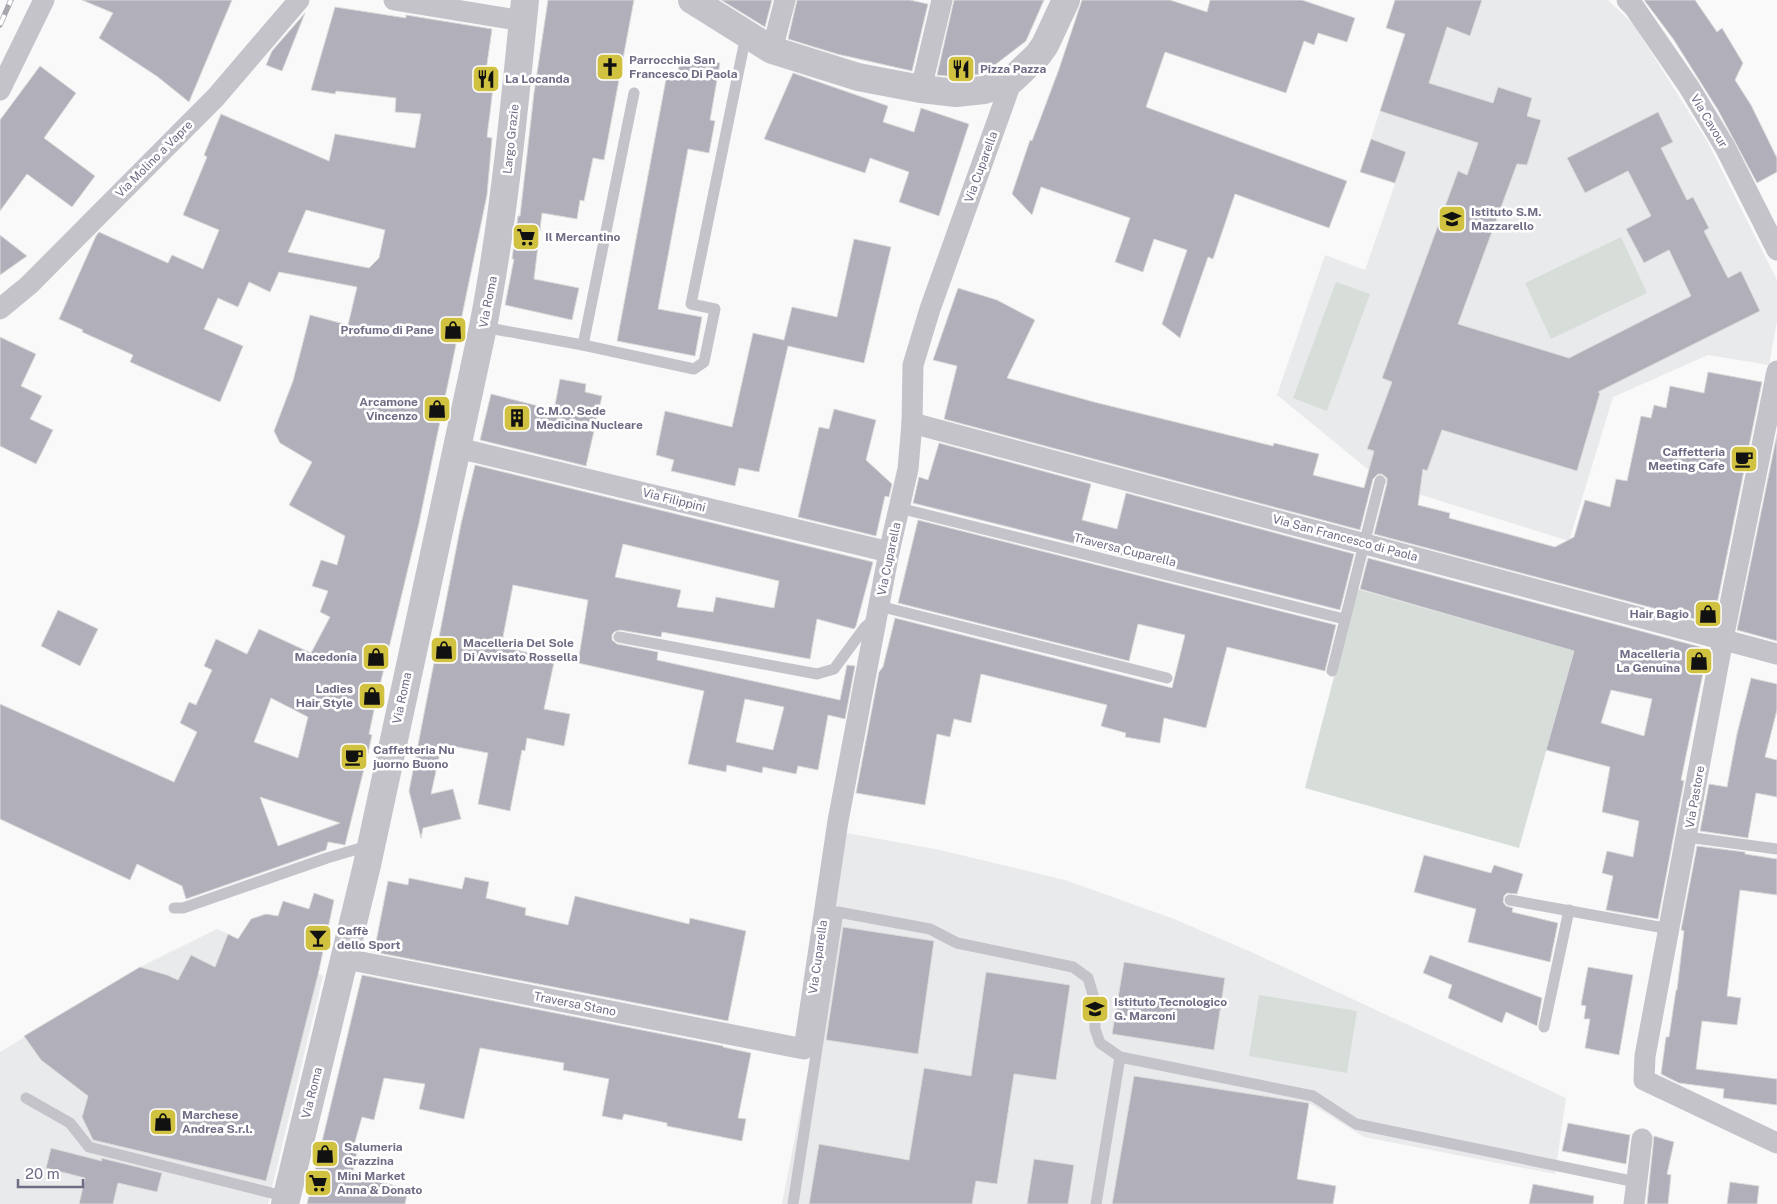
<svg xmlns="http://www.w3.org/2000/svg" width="1777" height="1204" viewBox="0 0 1777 1204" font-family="'Public Sans',sans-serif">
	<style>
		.built { fill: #e9eaeb }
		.green { fill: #d7deda }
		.building { fill: #b0afba; stroke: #dadbda; fill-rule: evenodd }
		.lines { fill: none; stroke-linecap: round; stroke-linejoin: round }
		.service { stroke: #c4c3ca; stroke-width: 11 }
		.minor { stroke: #c4c3ca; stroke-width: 21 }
		.tertiary { stroke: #c4c3ca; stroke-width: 28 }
		.rail-casing { stroke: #a8a7b0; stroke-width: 5.5 }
		.rail { stroke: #fff; stroke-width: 4; stroke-dasharray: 11; stroke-linecap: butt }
		.labels { text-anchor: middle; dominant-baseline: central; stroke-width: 5; stroke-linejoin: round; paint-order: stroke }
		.poi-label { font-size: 12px; font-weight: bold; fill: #6f6c85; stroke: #fff; text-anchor: start }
		.street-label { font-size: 12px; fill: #6f6c85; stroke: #fff }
	</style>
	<rect width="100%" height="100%" fill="#f8f9f8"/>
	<g class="built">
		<path d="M1482,0H1608L1634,25L1707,141L1777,280V321L1769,365L1708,355L1613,397L1569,541L1386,484L1277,395L1325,255L1365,270L1395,184L1360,172L1411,15L1470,36Z"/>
		<path d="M841,832L940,850L1065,880L1174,919L1251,952L1566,1098L1555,1174L1364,1137L1309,1103L1135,1076L1112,1204H782L809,1065Z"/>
		<path d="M217,929L323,976L268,1204H0V1052L140,967Z"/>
	</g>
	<g class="green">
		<path d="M1621,237L1647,293L1551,339L1525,283Z"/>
		<path d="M1336,282L1370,294L1327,411L1293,398Z"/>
		<path d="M1357,589L1574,651L1519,848L1305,788Z"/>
		<path d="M1259,995L1357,1011L1347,1073L1249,1056Z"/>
	</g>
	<g class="building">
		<path d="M82,0H232L189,102L158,77L99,38L113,13Z"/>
		<path d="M548,0H634L604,160L593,158L584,201L580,200L577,219L542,213L534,279L579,288L572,320L505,305L514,259H512L518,216H520L534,93Z"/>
		<path d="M721,0H772L765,27Z"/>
		<path d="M797,0H910L928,4L912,71L837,54L788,39Z"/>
		<path d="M954,0H1044L1026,41L983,74L956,77L937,75Z"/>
		<path d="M1082,0H1170L1207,12L1210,0H1302L1355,18L1347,42L1318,33L1314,45L1304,41L1286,93L1165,52L1146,107L1347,181L1329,228L1235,194L1213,259L1208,257L1180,338L1162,324L1187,250L1154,239L1143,272L1115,262L1130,218L1041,187L1032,215L1012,194L1030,140L1032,141L1059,69Z"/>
		<path d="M1395,0H1482L1470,36L1447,27L1429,83L1493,103L1498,87L1532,98L1527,116L1541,120L1527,165L1517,164L1458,324L1569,358L1691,296L1669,250L1644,263L1626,229L1651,216L1628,171L1585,193L1567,158L1658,112L1673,142L1661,148L1687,200L1693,197L1709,228L1704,231L1728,278L1741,271L1760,311L1598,392L1600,393L1577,471L1442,430L1427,471L1423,469L1418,505L1450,513L1449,518L1555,547L1574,537L1585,500L1610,507L1616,479L1627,481L1641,416L1651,418L1654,405L1666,408L1670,386L1704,393L1708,372L1762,382L1713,624L1374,534L1387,483V478L1382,474H1378L1373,479L1360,530L944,419L957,366L933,360L958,288L997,300L1035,320L1007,378L1094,402L1273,446L1274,443L1319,454L1313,475L1364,488L1374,451L1367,449L1392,382L1382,378L1458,171L1467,175L1478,143L1380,111L1405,34L1386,28Z"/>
		<path d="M1644,0H1695L1717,32L1722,28L1743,63L1735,80L1751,105L1777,158V172L1757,183L1718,110L1674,40Z"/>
		<path d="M335,7L406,18V15L492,29L486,71L495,72L487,137L492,138L487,195L419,523L374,710L369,734L372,735L368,753L345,845L328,842L326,850L186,899L182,886L137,864L130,880L0,819V704L174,782L197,732L180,723L189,702L196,705L212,670L204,666L216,639L247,654L259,629L311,653L330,617L320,612L328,591L312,586L321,560L337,565L345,536L289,505L312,462L280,443L274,431L293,381L310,315L348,325L357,287L279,272L270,292L249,282L238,307L218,298L204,329L243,346L220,402L130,362L133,355L82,332L83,330L59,319L96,236L99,232L168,263L172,255L203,269L219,230L183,215L207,157L204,155L221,114L329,161L335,134L415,148L421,114L395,112L396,98L336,91L335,94L311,90ZM306,210L385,230L379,258L369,268L288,252ZM271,698L308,717L298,758L254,742ZM260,797L340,823L278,846Z"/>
		<path d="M305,13L282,71L266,65L272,51Z"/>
		<path d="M681,56L720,63L710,120L715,121L709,153L688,149L658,309L702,317L695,356L617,341L667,74L677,76Z"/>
		<path d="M40,66L76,93L44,138L95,176L72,207L27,174L0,211V120Z"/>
		<path d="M793,73L888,106L883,122L914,132L921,108L969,124L939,216L899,202L909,172L870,158L865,173L764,139Z"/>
		<path d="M1371,139L1406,152L1395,183L1360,172Z"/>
		<path d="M0,235L27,256L0,275Z"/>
		<path d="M854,239L891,247L864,363L788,346L759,472L739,468L735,486L671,471L674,460L656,455L665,411L732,427L753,333L784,340L792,307L837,317Z"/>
		<path d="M0,337L36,354L21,386L42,396L30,419L53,430L36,464L0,446Z"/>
		<path d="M560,379L586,384L585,392L602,396L586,466L480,440L491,394L554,410Z"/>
		<path d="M834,409L876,420L866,460L892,484L889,497L885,496L876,536L798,517L819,427L829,429Z"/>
		<path d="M1777,434V641L1737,630Z"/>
		<path d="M939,443L1091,484L1082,520L1117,529L1126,493L1354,554L1340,610L913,503L919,477L928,480Z"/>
		<path d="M475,465L873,562L856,626L854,629L817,619L810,659L662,632L661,637L620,630L614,632L612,635V640L617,644L658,652L657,660L840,700L847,665L855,666L845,719L828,715L818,770L798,766L796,774L763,767L762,773L727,765L726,772L688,764L704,691L578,663L588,600L513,585L501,647L555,658L544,709L570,714L564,746L527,738L525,751L522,750L510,811L478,804L488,753L442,744L431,794L453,789L461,819L423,828L421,838L409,791L461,524ZM623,544L779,581L774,608L716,597L713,612L677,607L681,590L615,577ZM745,699L784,707L773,750L736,742Z"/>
		<path d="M918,520L1336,625L1325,671L1227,647L1206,728L1164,718L1160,743L1125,737L1126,733L1101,726L1107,705L981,674L971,723L954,719L950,737L937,734L925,805L856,793L879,672L883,667L895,618L1172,688L1185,635L1138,624L1129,661L898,603Z"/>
		<path d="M1368,558L1708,649L1681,780L1684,781L1658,919L1606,910L1613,876L1602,873L1607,851L1633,857L1639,821L1602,812L1610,767L1546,750L1574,651L1360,589ZM1611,690L1652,699L1644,736L1601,723Z"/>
		<path d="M58,610L98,629L80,666L41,646Z"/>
		<path d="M1751,678L1777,684V710L1765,757L1777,760V797L1756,793L1748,838L1700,831L1709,784L1727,787L1737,734Z"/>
		<path d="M1697,846L1745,852V854L1777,859V895L1740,890L1727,996L1741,998L1737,1025L1702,1021L1696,1069L1777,1079V1105L1723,1098L1724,1089L1679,1083L1661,1074L1666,1037H1669L1676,990H1677L1684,931L1681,930Z"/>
		<path d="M1424,855L1491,873L1494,865L1523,874L1517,894L1507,893L1504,896L1503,902L1506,906L1513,908L1512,912L1558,923L1550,962L1468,942L1476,909L1414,892Z"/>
		<path d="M465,877L489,882L486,898L526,908L525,915L568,925L575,896L689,924L690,918L746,931L728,1021L374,952L388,881L408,885L409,878L462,889Z"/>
		<path d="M314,893L334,900L318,975L266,1181L93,1140L82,1117L88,1096L41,1060L24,1036L140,967L167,975L178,980L191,955L215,967L228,934L238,939L251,919L266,914L278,916L283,901L309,909Z"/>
		<path d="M843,927L934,941L918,1054L826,1040Z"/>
		<path d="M1430,955L1542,998L1537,1026L1506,1012L1502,1023L1448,998L1452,985L1423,973Z"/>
		<path d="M1124,962L1225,978L1214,1050L1112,1034Z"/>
		<path d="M1588,967L1633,975L1619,1055L1585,1048L1590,1019H1584L1586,1006L1581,1005Z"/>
		<path d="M986,972L1070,985L1056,1080L1014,1074L997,1184L976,1181L972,1204H809L819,1144L909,1160L924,1068L971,1076Z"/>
		<path d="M362,975L723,1046V1047L751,1053L738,1118L746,1119L742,1141L667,1126V1123L624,1114L622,1120L602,1116L609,1079L563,1070L564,1063L480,1048L464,1119L419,1109L425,1084L384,1078L374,1120L362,1117L352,1152L357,1153L352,1175L408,1189L405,1204H307Z"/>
		<path d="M1134,1076L1309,1103L1297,1179L1336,1186L1333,1204H1112Z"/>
		<path d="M1568,1123L1630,1135L1626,1164L1562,1151Z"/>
		<path d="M1654,1136L1674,1142L1667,1174L1671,1175L1668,1204H1647Z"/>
		<path d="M51,1148L102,1161L101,1158L162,1173L157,1192L118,1183L113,1204H79L85,1178L46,1168Z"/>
		<path d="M1034,1159L1074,1165L1068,1204H1027Z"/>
		<path d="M1730,1182L1759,1186L1757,1204H1727Z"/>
		<path d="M1533,1184L1594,1196L1593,1204H1529Z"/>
	</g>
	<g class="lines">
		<g class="service">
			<path d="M483,327L583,345L694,369L704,362L715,309L691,304L746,35"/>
			<path d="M583,345L634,93"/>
			<path d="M899,508L1344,619"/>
			<path d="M879,606L1167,678"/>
			<path d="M619,637L817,674L834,669L865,627L874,619"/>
			<path d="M1332,671L1380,481"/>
			<path d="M1687,837L1777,849"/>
			<path d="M1510,900L1670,929"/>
			<path d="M174,908H183L327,858L371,845"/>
			<path d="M1544,1027L1569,910"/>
			<path d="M26,1098L70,1123L89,1147L287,1197"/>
			<path d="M793,1204L838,912L930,929L957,943L1073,967L1088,978L1094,998L1095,1029L1100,1043L1120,1057"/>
			<path d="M1096,1204L1120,1057L1313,1096L1356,1124L1636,1182"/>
		</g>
		<g class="minor">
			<path d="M394,0L523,21"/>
			<path d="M1627,0L1634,7L1689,87L1725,147L1777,250"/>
			<path d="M772,50L785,0"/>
			<path d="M921,89L942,0"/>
			<path d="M0,90L44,0"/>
			<path d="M0,309L29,285L216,97L299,0"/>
			<path d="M1777,371L1723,639L1645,1056L1644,1080L1777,1143"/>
			<path d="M912,423L1777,654"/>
			<path d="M458,448L889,552"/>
			<path d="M346,959L804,1049L838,821L889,552L908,469L912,423L913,365L930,309L1012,80"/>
			<path d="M1634,1204L1642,1139"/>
		</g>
		<g class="tertiary">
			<path d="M692,0L772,50L858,77L921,89L956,93L984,90L1012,80L1038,55L1045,45L1066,0"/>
			<path d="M285,1204L367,865L483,327C504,218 514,110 525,0"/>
		</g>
		<defs>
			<path id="rail" d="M0,25L11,0"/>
		</defs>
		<use href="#rail" class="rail-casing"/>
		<use href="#rail" class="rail"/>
	</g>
	<defs>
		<symbol id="church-square" viewBox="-11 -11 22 22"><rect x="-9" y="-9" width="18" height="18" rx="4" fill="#d0c141" stroke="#fff"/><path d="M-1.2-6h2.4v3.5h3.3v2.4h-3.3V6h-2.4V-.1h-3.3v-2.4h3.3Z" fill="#111"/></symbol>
		<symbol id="restaurant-square" viewBox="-11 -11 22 22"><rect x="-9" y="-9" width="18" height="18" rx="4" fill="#d0c141" stroke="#fff"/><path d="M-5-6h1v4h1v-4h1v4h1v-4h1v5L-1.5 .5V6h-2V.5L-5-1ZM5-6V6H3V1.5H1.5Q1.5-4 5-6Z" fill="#111"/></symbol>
		<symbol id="school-square" viewBox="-11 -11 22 22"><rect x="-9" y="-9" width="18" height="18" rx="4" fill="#d0c141" stroke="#fff"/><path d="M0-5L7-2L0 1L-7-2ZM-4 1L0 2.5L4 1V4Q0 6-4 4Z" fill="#111"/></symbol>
		<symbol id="supermarket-square" viewBox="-11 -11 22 22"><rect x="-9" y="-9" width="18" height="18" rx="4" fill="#d0c141" stroke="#fff"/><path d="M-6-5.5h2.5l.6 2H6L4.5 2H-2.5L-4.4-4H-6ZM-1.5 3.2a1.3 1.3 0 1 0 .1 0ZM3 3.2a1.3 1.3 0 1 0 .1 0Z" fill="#111"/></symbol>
		<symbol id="shop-square" viewBox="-11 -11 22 22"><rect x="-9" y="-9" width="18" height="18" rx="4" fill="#d0c141" stroke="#fff"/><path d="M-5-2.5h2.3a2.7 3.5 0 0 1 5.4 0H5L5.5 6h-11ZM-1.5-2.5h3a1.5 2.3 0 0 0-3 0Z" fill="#111"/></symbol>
		<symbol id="building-square" viewBox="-11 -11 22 22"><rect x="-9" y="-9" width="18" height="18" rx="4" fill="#d0c141" stroke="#fff"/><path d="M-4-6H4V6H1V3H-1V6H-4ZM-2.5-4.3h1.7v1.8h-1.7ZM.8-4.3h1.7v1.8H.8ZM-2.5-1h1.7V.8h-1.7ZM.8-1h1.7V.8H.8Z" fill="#111"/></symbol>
		<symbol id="cafe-square" viewBox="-11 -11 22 22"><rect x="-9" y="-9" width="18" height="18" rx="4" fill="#d0c141" stroke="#fff"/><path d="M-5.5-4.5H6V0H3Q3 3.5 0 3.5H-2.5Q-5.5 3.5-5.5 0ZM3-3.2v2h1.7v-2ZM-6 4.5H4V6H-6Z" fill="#111"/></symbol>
		<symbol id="bar-square" viewBox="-11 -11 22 22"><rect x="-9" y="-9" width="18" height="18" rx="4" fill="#d0c141" stroke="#fff"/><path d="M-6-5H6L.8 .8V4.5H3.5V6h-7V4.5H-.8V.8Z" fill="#111"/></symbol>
	</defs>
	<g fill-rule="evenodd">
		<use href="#church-square" x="594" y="51" width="32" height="32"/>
		<use href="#restaurant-square" x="945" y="53" width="32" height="32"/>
		<use href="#restaurant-square" x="470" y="63" width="32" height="32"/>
		<use href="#school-square" x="1436" y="203" width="32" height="32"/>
		<use href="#supermarket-square" x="510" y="221" width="32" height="32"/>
		<use href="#shop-square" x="437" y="314" width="32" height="32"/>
		<use href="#shop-square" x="421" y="393" width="32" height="32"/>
		<use href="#building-square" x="501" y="402" width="32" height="32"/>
		<use href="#cafe-square" x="1728" y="443" width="32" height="32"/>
		<use href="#shop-square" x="1692" y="598" width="32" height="32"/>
		<use href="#shop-square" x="428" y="634" width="32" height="32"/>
		<use href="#shop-square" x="360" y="641" width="32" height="32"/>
		<use href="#shop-square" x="1683" y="645" width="32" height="32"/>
		<use href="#shop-square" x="356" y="680" width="32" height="32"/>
		<use href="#cafe-square" x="338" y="741" width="32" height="32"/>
		<use href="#bar-square" x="302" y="922" width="32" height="32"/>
		<use href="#school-square" x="1079" y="993" width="32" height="32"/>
		<use href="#shop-square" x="147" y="1106" width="32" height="32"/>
		<use href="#shop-square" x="309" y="1138" width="32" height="32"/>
		<use href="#supermarket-square" x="302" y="1167" width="32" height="32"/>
	</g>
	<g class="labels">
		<g class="poi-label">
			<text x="629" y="60">Parrocchia San<tspan x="629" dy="14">Francesco Di Paola</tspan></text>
			<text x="980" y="69">Pizza Pazza</text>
			<text x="505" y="79">La Locanda</text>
			<text x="1471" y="212">Istituto S.M.<tspan x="1471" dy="14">Mazzarello</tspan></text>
			<text x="545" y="237">Il Mercantino</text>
			<text x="434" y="330" text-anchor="end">Profumo di Pane</text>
			<text x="418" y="402" text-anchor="end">Arcamone<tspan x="418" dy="14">Vincenzo</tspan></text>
			<text x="536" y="411">C.M.O. Sede<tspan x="536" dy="14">Medicina Nucleare</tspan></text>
			<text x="1725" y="452" text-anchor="end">Caffetteria<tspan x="1725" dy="14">Meeting Cafe</tspan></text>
			<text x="1689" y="614" text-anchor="end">Hair Bagio</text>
			<text x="463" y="643">Macelleria Del Sole<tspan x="463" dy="14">Di Avvisato Rossella</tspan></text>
			<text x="1680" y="654" text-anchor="end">Macelleria<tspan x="1680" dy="14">La Genuina</tspan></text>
			<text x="357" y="657" text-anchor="end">Macedonia</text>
			<text x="353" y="689" text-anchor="end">Ladies<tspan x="353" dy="14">Hair Style</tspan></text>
			<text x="373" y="750">Caffetteria Nu<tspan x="373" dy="14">juorno Buono</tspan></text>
			<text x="337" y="931">Caffè<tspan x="337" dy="14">dello Sport</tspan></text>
			<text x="1114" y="1002">Istituto Tecnologico<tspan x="1114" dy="14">G. Marconi</tspan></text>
			<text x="182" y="1115">Marchese<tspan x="182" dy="14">Andrea S.r.l.</tspan></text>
			<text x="344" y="1147">Salumeria<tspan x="344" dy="14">Grazzina</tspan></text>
			<text x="337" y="1176">Mini Market<tspan x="337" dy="14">Anna &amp; Donato</tspan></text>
		</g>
		<g class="street-label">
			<text transform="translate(1709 121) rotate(59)">Via Cavour</text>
			<text transform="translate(511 139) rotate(-84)">Largo Grazie</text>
			<text transform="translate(154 159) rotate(-45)">Via Molino a Vapre</text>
			<text transform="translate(981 167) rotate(-70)">Via Cuparella</text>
			<text transform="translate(488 302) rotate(-79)">Via Roma</text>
			<text transform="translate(674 500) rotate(14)">Via Filippini</text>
			<text transform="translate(1345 538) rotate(15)">Via San Francesco di Paola</text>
			<text transform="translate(1125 550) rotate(14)">Traversa Cuparella</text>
			<text transform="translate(889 559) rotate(-78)">Via Cuparella</text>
			<text transform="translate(402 698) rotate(-78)">Via Roma</text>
			<text transform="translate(1695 797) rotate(-80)">Via Pastore</text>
			<text transform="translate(818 957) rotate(-82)">Via Cuparella</text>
			<text transform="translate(575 1004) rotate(11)">Traversa Stano</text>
			<text transform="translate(312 1093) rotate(-76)">Via Roma</text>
		</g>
	</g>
	<path d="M18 1179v8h65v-8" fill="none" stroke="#6f6c85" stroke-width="2.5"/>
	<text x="25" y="1179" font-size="15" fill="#6f6c85" stroke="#ffffff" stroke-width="4" paint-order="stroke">20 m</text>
</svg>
